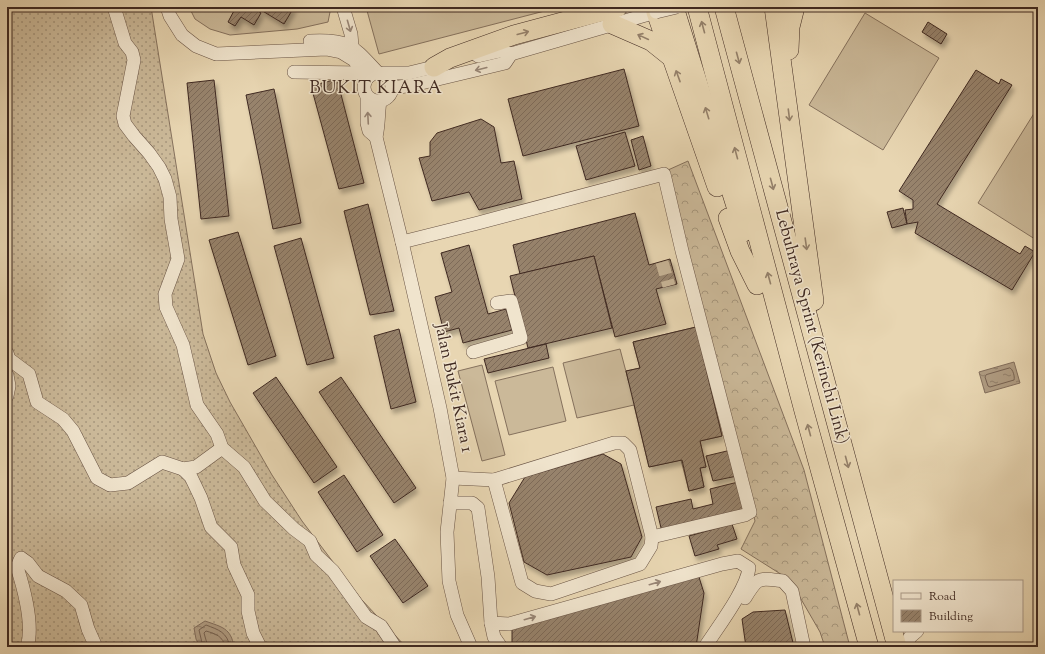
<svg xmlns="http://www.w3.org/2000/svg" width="1045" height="654" viewBox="0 0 1045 654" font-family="'Sorts Mill Goudy',serif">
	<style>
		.grass { fill: url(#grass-dots); stroke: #85715d }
		.forest { fill: url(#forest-crowns); stroke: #85715d }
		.pitch { fill: #cbb999; stroke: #85715d }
		.water { fill: url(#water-ripples); stroke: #826d5b }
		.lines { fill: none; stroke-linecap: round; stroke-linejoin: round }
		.shore { stroke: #776251; stroke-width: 1 }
		.building { fill: url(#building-hatch); stroke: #3f2921; filter: url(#shadow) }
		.minor-tunnel { stroke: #c6b395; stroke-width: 13; stroke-dasharray: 13 6; stroke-linecap: butt }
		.minor-casing { stroke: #695445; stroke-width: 14 }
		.highway-casing { stroke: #3f2921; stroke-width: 20 }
		.minor { stroke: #f0e4cd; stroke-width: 13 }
		.highway { stroke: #e8d6b2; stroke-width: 19 }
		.minor-bridge-casing { stroke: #695445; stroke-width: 14; stroke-linecap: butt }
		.minor-bridge { stroke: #f0e4cd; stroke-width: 13 }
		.oneway { stroke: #988677 }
		.oneway2 { stroke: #94806a }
		.labels { text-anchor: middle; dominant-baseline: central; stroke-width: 3; stroke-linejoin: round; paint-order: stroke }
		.street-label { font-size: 17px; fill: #3f2921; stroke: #f0e4cd }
		.neighbourhood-label { font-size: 18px; letter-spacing: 1px; fill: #3f2921; stroke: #f0e4cd }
	</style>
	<defs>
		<pattern id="grass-dots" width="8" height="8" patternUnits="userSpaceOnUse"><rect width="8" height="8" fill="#cbb999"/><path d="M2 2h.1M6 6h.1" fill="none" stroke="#a6967c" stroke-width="1.8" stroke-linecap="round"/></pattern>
		<pattern id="forest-crowns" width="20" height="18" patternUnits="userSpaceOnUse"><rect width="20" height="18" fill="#cbb999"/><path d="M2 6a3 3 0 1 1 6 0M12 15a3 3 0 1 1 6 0" fill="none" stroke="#a6967c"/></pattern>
		<pattern id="water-ripples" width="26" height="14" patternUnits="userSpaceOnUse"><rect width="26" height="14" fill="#af9b81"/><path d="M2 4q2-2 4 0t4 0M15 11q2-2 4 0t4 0" fill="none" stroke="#907e69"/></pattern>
		<pattern id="building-hatch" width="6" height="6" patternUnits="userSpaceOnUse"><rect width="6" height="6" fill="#97836c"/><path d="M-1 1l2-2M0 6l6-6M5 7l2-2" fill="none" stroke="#7d6b58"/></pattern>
		<filter id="shadow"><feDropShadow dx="2.5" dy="4.5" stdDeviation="2" flood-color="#0004"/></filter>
	</defs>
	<rect width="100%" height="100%" fill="#e8d6b2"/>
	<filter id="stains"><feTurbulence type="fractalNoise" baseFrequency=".005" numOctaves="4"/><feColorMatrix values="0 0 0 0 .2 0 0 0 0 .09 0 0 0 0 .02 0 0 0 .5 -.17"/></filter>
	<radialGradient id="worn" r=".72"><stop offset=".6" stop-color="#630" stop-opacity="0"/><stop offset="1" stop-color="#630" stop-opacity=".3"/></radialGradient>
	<path class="grass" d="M7,7H151L203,334L216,373L230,402L272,475L302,521L361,599L406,647H7Z"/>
	<path class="forest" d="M688,161L804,470L850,647H825L820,632L790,580L741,549L755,521L704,319L668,170Z"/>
	<g class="pitch">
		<path d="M189,7H331L328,22L297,29L230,35L210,29L195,19Z"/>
		<path d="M366,7H560L379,54Z"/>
		<path d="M865,13L939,58L883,150L809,105Z"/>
		<path d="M1038,107V241L978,203Z"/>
		<path d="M696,327L722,436L700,441L706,467L700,468L704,487L689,491L681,460L649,467L634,405L577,418L563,363L620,349L629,383L626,371L640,368L633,342Z"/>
		<path d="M482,365L505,455L482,461L458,371Z"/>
		<path d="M553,367L566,421L509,435L495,381Z"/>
	</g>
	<g class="water">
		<path d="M1014,362L1020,383L985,393L979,372Z"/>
		<path d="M205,621C222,627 231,628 234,647H200L196,639L194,628Z"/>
	</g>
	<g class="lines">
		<g class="shore">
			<path d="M1010,368C1013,369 1015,377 1014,380L990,387L988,386L985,377L986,375Z"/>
			<path d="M203,647L199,630L206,625C219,630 227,632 230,647"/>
			<path d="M208,647L204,633L206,631C216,634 223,636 225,647"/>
		</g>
	</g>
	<g class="building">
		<path d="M236,7H252L261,13L254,25L241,17L235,26L228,22Z"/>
		<path d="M256,7H294L284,24Z"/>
		<path d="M928,22L947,34L941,44L922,32Z"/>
		<path d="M624,69L639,126L523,156L508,99Z"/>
		<path d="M976,70L999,84L1001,79L1012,85L937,204L1020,254L1025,246L1035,252L1012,290L915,233L918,222L907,224L905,210L913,209V200L899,191Z"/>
		<path d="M337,79L364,183L339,189L311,86Z"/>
		<path d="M214,80L229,216L201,219L187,83Z"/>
		<path d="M274,89L301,223L273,229L246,95Z"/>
		<path d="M481,119L494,127L501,163L514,161L522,199L479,210L469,192L432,201L419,158L430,156V142L437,133Z"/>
		<path d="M625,132L635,166L586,180L576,146Z"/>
		<path d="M643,136L651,166L639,170L631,140Z"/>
		<path d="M368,204L394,311L370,315L344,211Z"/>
		<path d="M903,208L907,224L892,228L887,212Z"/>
		<path d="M635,213L649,265L670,259L677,284L656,289L666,324L615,337L594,256L520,274L513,245Z"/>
		<path d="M238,232L276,356L248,365L209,240Z"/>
		<path d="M301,238L334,358L307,365L274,246Z"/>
		<path d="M469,245L488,314L506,309L512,330L463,343L459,328L444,332L435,297L452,292L441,253Z"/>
		<path d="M594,256L612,328L528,348L510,276Z"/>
		<path d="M696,327L722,436L700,441L706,467L700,468L704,487L689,491L682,460L649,467L626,371L640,368L633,342Z"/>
		<path d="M399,329L416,402L391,409L374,336Z"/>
		<path d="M546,344L549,358L488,373L484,359Z"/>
		<path d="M276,377L337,467L314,483L253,393Z"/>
		<path d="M341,377L416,488L394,503L319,392Z"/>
		<path d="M731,450L737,476L713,481L706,456Z"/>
		<path d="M603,454L621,464L642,537L631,557L547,575L524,562L509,503L525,477Z"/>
		<path d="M344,475L383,535L357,552L318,492Z"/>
		<path d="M738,482L746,511L662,532L656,507L691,499L693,509L713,504L710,489Z"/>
		<path d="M732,524L737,539L717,545L719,549L695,556L689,536Z"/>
		<path d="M395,539L428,586L403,603L370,556Z"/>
		<path d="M698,574L704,593L696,647H512V628Z"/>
		<path d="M785,610L794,647H746L742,619L753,612Z"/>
	</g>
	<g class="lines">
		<path class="minor-tunnel" d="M662,262L669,286"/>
		<defs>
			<g id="minor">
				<path d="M114,7L125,43L132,52L134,60L123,116L125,124L134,136L149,153L159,167L165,179L170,197L171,219L178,259L165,294L166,307L183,345L197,405L217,434L222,448L244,467L265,501L294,529L310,541L316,555L333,571L366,617L381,626L395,647"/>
				<path d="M167,7L170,16L182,35L196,46L216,54L326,49L341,52L354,60L367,78"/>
				<path d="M343,7L351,34L352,46"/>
				<path d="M310,41C349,39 352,45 378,73"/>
				<path d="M478,56L500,51L511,54L656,12"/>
				<path d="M294,72L362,73"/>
				<circle cx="378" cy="87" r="14"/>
				<path d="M383,73H409L442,65"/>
				<path d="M392,88L413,85L505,63L511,54"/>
				<path d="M367,97V123L369,131L376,137"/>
				<path d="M380,101C378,113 379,125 376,137L402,242L440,408L453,478L447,532L449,581L457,615L471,647"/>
				<path d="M402,242L478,223L664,174L682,251L750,512L745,515L652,537"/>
				<path d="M473,352L521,338L511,301L497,303"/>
				<path d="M7,353L9,359L29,374L37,402L63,419L73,431L97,478L110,485L128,483L162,462L183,469L196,467L222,448"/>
				<path d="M7,375L9,386L7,396"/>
				<path d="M614,443H623L630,450L652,537L651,546L640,564L551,594L535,591L522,583L494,480Z"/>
				<path d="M183,469L191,477L201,498L211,527L231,547L234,565L248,595V611L253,633L260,647"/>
				<path d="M453,478L494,480"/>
				<path d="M450,503H472L478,508L488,577L491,623L494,637L501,647"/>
				<path d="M745,598C758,576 759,578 783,581L792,591L804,647"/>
				<path d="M491,623L509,624L722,564L738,561L749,568C747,589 717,628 705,647"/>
				<path d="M27,647C34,625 24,589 17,567L21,558L28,563L38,576L66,591L81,605L88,629L96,647"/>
				<path d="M906,647L910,637L917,631"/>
			</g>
			<g id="highway">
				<path d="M674,7L744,232"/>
				<path d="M697,7L804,411L869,647"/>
				<path d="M724,7L897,647"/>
				<path d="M774,7L814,301"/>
				<path d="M656,12L717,187"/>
				<path d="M612,24L651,41L671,57"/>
				<path d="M789,50L790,27L795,7"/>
				<path d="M434,67L450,58L514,35L618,7"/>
				<path d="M728,218L740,251L757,285"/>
			</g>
		</defs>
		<use href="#minor" class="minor-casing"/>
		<use href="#highway" class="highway-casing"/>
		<use href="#minor" class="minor"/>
		<use href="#highway" class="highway"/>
		<defs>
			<path id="minor-bridge" d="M656,12L677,7"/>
		</defs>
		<use href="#minor-bridge" class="minor-bridge-casing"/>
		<use href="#minor-bridge" class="minor-bridge"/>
	</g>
	<defs><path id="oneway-shaft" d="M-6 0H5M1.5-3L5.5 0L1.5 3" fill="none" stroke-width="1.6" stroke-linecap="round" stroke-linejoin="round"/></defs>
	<g class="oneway">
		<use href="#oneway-shaft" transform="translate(349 26) rotate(74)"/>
		<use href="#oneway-shaft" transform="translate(481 69) rotate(166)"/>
		<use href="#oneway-shaft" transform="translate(368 118) rotate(-93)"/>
		<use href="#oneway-shaft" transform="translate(655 583) rotate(-16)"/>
		<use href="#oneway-shaft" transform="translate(530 618) rotate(-16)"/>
	</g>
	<g class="oneway2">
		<use href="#oneway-shaft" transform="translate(703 27) rotate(-105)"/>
		<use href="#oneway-shaft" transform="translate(523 33) rotate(-15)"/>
		<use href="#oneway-shaft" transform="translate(643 37) rotate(-155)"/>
		<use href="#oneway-shaft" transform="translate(738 58) rotate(75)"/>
		<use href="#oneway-shaft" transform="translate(678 76) rotate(-110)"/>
		<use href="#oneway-shaft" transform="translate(707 113) rotate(-107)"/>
		<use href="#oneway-shaft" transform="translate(789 115) rotate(83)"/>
		<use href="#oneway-shaft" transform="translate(736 153) rotate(-105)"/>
		<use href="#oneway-shaft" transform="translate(772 184) rotate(75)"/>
		<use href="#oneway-shaft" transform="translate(806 244) rotate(82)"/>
		<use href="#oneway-shaft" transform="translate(769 278) rotate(-105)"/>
		<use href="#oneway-shaft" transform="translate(809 430) rotate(-105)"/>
		<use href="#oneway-shaft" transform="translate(847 462) rotate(75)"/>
		<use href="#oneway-shaft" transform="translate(858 609) rotate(-105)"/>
	</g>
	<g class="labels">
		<g class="street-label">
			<text transform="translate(811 327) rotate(75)">Lebuhraya Sprint (Kerinchi Link)</text>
			<text transform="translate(453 388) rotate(78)">Jalan Bukit Kiara 1</text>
		</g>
		<g class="neighbourhood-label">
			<text x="376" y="89">BUKIT KIARA</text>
		</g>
	</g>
	<rect width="1045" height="654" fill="none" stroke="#e8d6b2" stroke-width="24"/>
	<rect x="8" y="8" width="1029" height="638" fill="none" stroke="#3f2921" stroke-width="2"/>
	<rect x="12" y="12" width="1021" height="630" fill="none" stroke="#3f2921"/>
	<rect x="893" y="580" width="130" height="52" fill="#f0e4cd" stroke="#a99988"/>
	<rect x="901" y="593" width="20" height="6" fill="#f0e4cd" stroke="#a99988"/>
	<text x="929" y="600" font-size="12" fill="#3f2921">Road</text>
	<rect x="901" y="610" width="20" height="12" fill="url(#building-hatch)" stroke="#a99988"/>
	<text x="929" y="620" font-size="12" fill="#3f2921">Building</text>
	<rect width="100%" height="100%" filter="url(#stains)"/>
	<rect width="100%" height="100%" fill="url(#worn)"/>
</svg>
